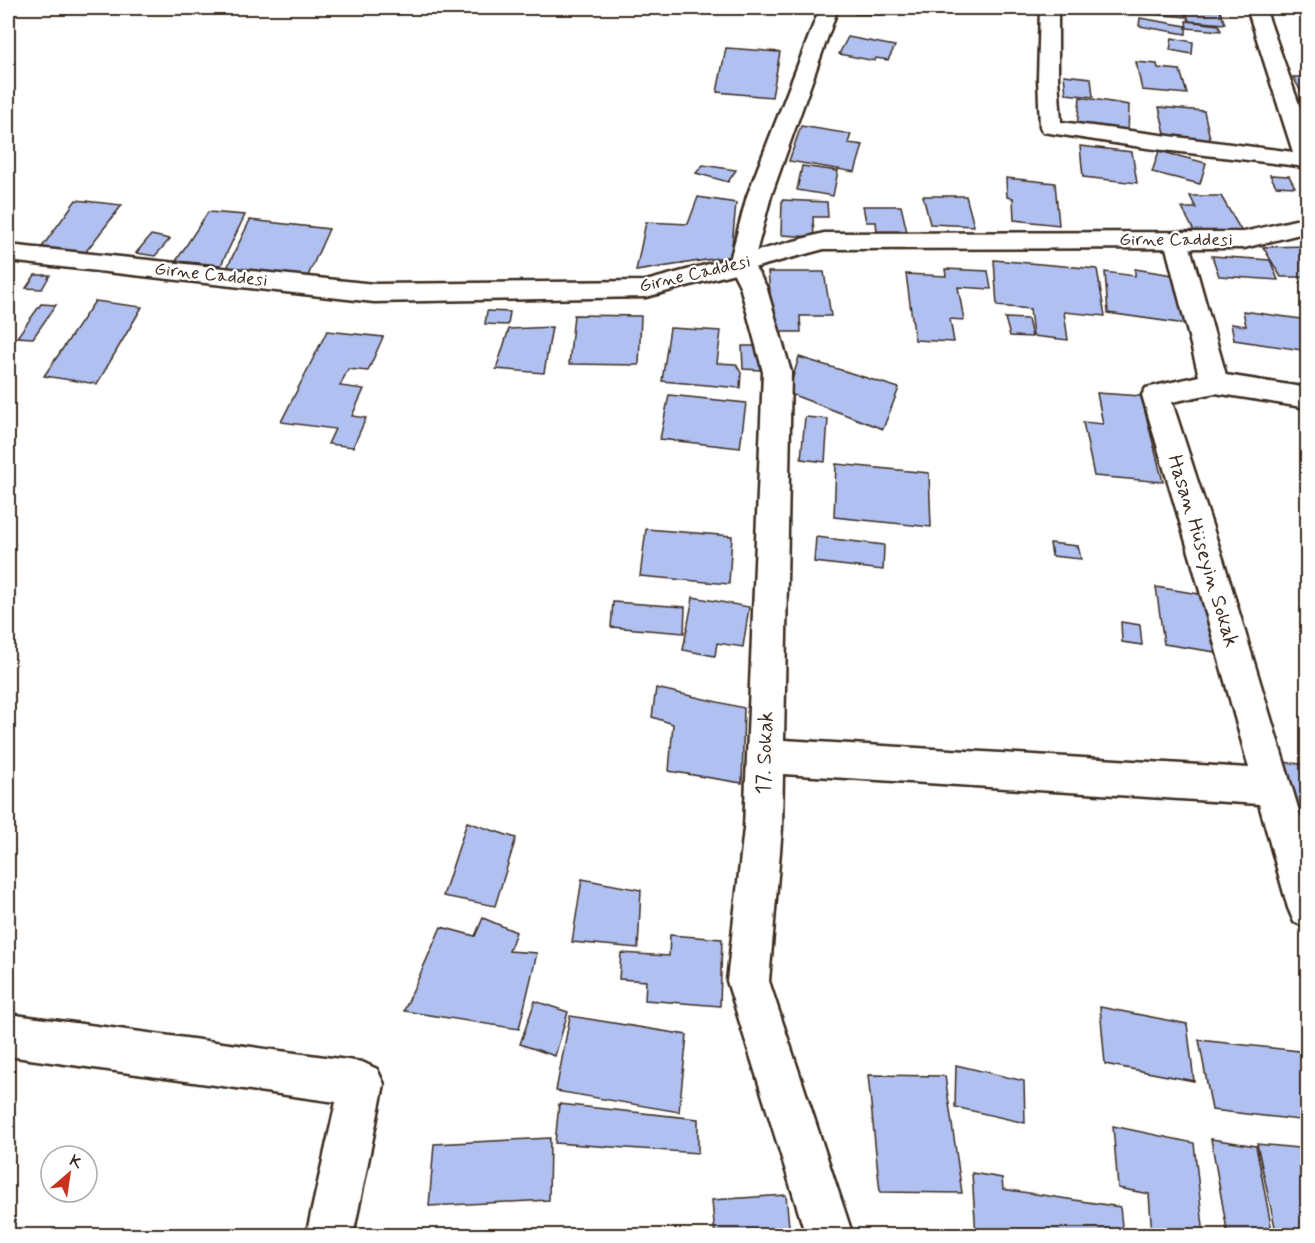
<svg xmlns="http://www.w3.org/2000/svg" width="1315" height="1243" viewBox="0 0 1315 1243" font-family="Mynerve,sans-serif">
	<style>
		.building { fill: #b0c0f0; stroke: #3b2a1e; stroke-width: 1.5 }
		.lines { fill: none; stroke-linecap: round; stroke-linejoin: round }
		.minor-casing { stroke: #3b2a1e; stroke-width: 5 }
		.tertiary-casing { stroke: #3b2a1e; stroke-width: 5 }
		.minor { fill: #fff; fill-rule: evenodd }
		.tertiary { fill: #fff; fill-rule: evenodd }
		.labels { text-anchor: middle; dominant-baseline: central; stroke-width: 4.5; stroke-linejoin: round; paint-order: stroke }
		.far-street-label { font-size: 18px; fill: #3b2a1e; stroke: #fff }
		.street-label { font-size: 21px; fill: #3b2a1e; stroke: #fff }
	</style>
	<rect width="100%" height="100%" fill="#fff"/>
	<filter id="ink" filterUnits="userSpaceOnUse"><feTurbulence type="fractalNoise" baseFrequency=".0167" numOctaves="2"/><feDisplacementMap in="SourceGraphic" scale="12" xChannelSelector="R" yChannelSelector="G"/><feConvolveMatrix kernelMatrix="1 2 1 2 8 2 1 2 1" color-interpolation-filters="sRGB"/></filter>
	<g filter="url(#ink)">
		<g class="building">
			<path d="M856,8H899L900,15L855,14Z"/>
			<path d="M907,8H941L943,16L907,14Z"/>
			<path d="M1139,8H1184L1186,17L1140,13Z"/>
			<path d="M1209,8H1219L1225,24L1189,21L1185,9L1210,11Z"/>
			<path d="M1140,18L1186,26V34L1139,26Z"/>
			<path d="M1186,21L1219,25L1221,31L1187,28Z"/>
			<path d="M848,37L895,46L888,60L876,58L875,61L839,54Z"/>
			<path d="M1172,38L1193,42L1192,54L1170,50Z"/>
			<path d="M726,48L780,52L772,97L717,92Z"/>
			<path d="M1136,62L1157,64L1158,68L1180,70L1187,94L1142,90Z"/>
			<path d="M1064,75L1091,78L1093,97L1066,94Z"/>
			<path d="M1293,77H1308V99H1305Z"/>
			<path d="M1080,97L1129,105L1128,135L1077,127Z"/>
			<path d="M1159,107L1204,111L1211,143L1166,138Z"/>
			<path d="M801,126L851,134L848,143L863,145L855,172L789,161Z"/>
			<path d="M1080,146L1132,152L1137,183L1083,177Z"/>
			<path d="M1159,151L1206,163L1200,184L1152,172Z"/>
			<path d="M703,165L736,170L728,182L696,173Z"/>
			<path d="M802,166L838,171L833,196L797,190Z"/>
			<path d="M1270,175L1289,176L1295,187L1276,186Z"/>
			<path d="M1006,178L1055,183L1059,225L1014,220L1013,198L1007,197Z"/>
			<path d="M923,196H966L974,226L930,224Z"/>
			<path d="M1190,196H1221L1242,232L1195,233L1182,208H1196Z"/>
			<path d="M698,197L736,203L731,256L636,271L646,222L688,224Z"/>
			<path d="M76,200L122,205L84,254L42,247Z"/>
			<path d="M782,200L827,202L828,217H813L814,237L781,235Z"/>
			<path d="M863,206H901L907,232H877L876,222H866Z"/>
			<path d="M208,212L245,215L221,265L176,261Z"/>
			<path d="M250,220L329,229L307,278L226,270Z"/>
			<path d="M151,235L170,239L155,256L136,253Z"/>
			<path d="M1308,246V277H1281L1263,247Z"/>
			<path d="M1212,256L1270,260L1278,280L1219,276Z"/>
			<path d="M994,260L1097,269L1105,316L1064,312L1068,340L1033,336L1030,309L997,306Z"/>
			<path d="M945,269L988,271L991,289L958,287L964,320L950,319L954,342L915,340L906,274L946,276Z"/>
			<path d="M1135,269L1179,276L1186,324L1108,313L1105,272L1135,276Z"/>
			<path d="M768,272H824L831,316H800L801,332H774Z"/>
			<path d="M35,275H50L42,289L26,288Z"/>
			<path d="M95,301L142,307L97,384L44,376Z"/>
			<path d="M41,304L56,305L33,338L17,337Z"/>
			<path d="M487,311L510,312L508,325L485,324Z"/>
			<path d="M1243,311L1308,320V351L1234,340L1231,324L1246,326Z"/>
			<path d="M574,315L641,316L639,365L569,364Z"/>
			<path d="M1005,318L1028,319L1032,337L1010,336Z"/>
			<path d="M552,327L544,373L496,369L509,329Z"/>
			<path d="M670,328L721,331L717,363L736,364L741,373L740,388L662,381Z"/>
			<path d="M327,331L383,337L368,371L348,369L340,386L364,389L352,416L366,418L353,447L328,444L335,429L281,422Z"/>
			<path d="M742,346H759L760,370L743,369Z"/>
			<path d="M799,357L899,388L883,429L788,393Z"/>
			<path d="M1097,393L1141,396L1163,482L1094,476L1083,422L1103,424Z"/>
			<path d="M669,395L746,403L740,448L660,439Z"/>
			<path d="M805,417L828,419L825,462L801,459Z"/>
			<path d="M836,464L929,473L931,527L834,517Z"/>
			<path d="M646,529L732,536L729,584L640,576Z"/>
			<path d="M816,537L884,545L883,570L814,562Z"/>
			<path d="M1050,543L1078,546L1081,559L1052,556Z"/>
			<path d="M1156,587L1211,596L1222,653L1164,644Z"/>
			<path d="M693,597L749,607L743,647L717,643L715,656L683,650Z"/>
			<path d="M613,602L685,607L684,633L611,627Z"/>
			<path d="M1121,622L1140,625L1142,645L1122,642Z"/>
			<path d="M656,688L744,708L742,783L669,771L673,724L652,717Z"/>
			<path d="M1283,762L1308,765V843Z"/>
			<path d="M467,822L516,838L495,906L443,896Z"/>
			<path d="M582,879L641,890L638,948L572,942Z"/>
			<path d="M483,918L516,932L509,951L537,953L519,1029L404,1011L441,927L475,936Z"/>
			<path d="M670,935L722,939L720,1006L645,1000L646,981L619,979L621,953L669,956Z"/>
			<path d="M535,1001L568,1012L555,1056L520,1044Z"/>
			<path d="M1100,1007L1187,1024L1194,1081L1105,1064Z"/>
			<path d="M570,1016L687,1035L679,1112L556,1091Z"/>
			<path d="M1199,1040L1308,1052V1121L1212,1110Z"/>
			<path d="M956,1065L1024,1081L1025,1123L955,1107Z"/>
			<path d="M868,1075L945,1076L962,1193L880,1192Z"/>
			<path d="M559,1104L698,1119V1153L555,1143Z"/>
			<path d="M1113,1126L1194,1143L1204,1236L1152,1235L1149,1194L1118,1188Z"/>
			<path d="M550,1138L549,1200L429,1206L434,1144Z"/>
			<path d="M1211,1139L1256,1146L1273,1236H1228Z"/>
			<path d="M1257,1144L1308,1149V1236H1277Z"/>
			<path d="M972,1173L1002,1178L1003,1189L1120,1207L1123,1236H976Z"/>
			<path d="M786,1195L790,1236H715L712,1200Z"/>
		</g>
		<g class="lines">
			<defs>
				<g id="minor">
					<path d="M820,8H838L771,196L753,264L766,286L791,372L784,740L1249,768L1191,559L1142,395L1146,388L1199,376L1164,240L1167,235L1176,232L1185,235L1188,240L1226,375L1308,388V408L1215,393L1172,402L1223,559L1308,841V928L1294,922L1288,908L1259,804L783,774L782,828L769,981L853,1236H806L727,981L744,828L763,372L740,286L729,264L747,196Z"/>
					<path d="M1040,8H1058V78L1061,122L1293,152L1247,8H1265L1308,130V171L1298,166L1147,148L1043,132L1040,127L1038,78Z"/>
				</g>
				<g id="tertiary">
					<path d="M1308,217V232L1244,248L824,249L646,297L374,302L8,261V245L374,284L646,281L824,233L1244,232Z"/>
					<path d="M8,1014L362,1062L377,1069L384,1084L353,1236H306L336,1102L8,1056Z"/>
				</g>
			</defs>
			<use href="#minor" class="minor-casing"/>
			<use href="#tertiary" class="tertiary-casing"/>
			<use href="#minor" class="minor"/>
			<use href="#tertiary" class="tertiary"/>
		</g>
	</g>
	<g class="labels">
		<g class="far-street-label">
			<text x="1176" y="240">Girne Caddesi</text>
			<text transform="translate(695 274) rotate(-13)">Girne Caddesi</text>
			<text transform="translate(211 275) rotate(6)">Girne Caddesi</text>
		</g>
		<g class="street-label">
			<text transform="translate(1203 551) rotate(73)">Hasan Hüseyin Sokak</text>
			<text transform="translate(765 753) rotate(-88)">17. Sokak</text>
		</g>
	</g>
	<rect width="1315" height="1243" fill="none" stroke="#fff" stroke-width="30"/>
	<rect x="15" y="15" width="1285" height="1213" fill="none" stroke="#3b2a1e" stroke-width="2" filter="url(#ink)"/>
	<g transform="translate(69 1174) rotate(29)"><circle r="28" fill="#ffffff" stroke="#b1aaa5" stroke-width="1.5"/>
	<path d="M0-4.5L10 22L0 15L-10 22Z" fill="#c8321e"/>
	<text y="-9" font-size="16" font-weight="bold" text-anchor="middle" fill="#3b2a1e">K</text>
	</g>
</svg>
